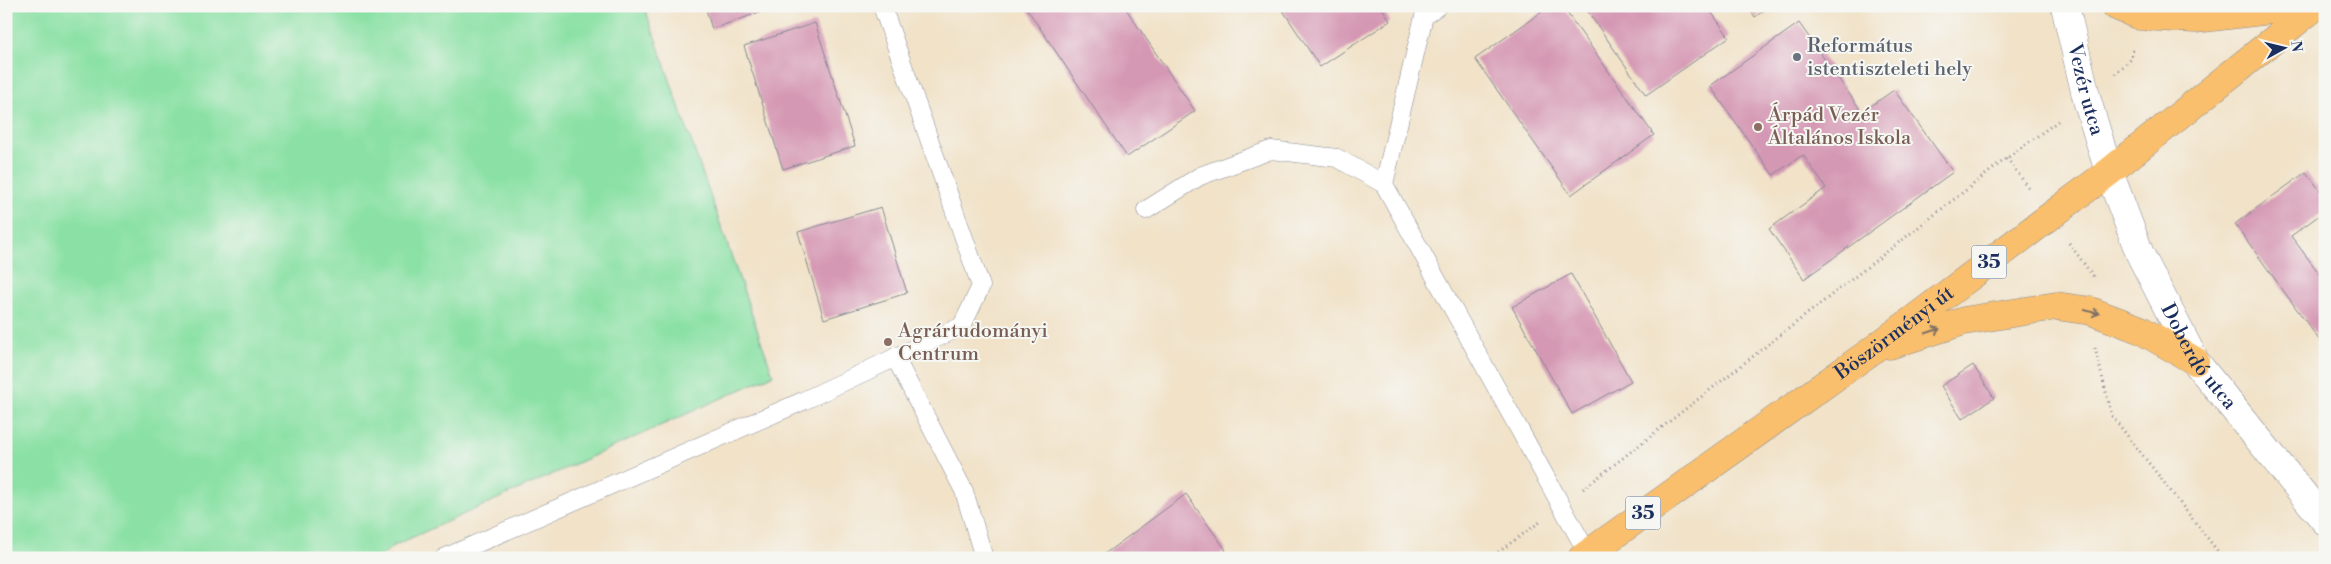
<svg xmlns="http://www.w3.org/2000/svg" width="2331" height="564" viewBox="0 0 2331 564" font-family="'Libre Bodoni',serif">
	<style>
		.green { fill: #8be1a5; stroke: #538882 }
		.building { fill: #d598b4 }
		.lines { fill: none; stroke-linecap: round; stroke-linejoin: round }
		.service-casing { stroke: #868893; stroke-width: 19 }
		.minor-casing { stroke: #868893; stroke-width: 29 }
		.tertiary-casing { stroke: #868893; stroke-width: 29 }
		.primary-casing { stroke: #868893; stroke-width: 29 }
		.path { stroke: #868893; stroke-width: 3; stroke-dasharray: 1 4; stroke-linecap: butt }
		.service { stroke: #fff; stroke-width: 18 }
		.minor { stroke: #fff; stroke-width: 28 }
		.tertiary { stroke: #fff; stroke-width: 28 }
		.primary { stroke: #f9bf6d; stroke-width: 28 }
		.oneway { stroke: #7f7065 }
		.worship-dot { fill: #6b7280; stroke: #f6f6f2; stroke-width: 2 }
		.education-dot { fill: #8d6e63; stroke: #f6f6f2; stroke-width: 2 }
		.labels { text-anchor: middle; dominant-baseline: central; stroke-width: 4; stroke-linejoin: round; paint-order: stroke }
		.shield { fill: #f6f6f2; stroke: #5d6b8a; stroke-width: 1 }
		.shield-label { font-size: 19px; font-weight: bold; fill: #1b2f5e }
		.worship-label { font-size: 20px; fill: #5b616d; stroke: #f6f6f2; text-anchor: start }
		.street-label { font-size: 20px; fill: #1b2f5e; stroke: #f6f6f2 }
		.education-label { font-size: 20px; fill: #785e54; stroke: #f6f6f2; text-anchor: start }
	</style>
	<rect width="100%" height="100%" fill="#f6f6f2"/>
	<filter id="ink" filterUnits="userSpaceOnUse"><feTurbulence type="fractalNoise" baseFrequency=".02" numOctaves="2"/><feDisplacementMap in="SourceGraphic" scale="10" xChannelSelector="R" yChannelSelector="G"/><feConvolveMatrix kernelMatrix="1 2 1 2 8 2 1 2 1" color-interpolation-filters="sRGB"/></filter>
	<filter id="wash" filterUnits="userSpaceOnUse"><feTurbulence type="fractalNoise" baseFrequency=".0096" numOctaves="4" result="noise"/><feDisplacementMap in="SourceGraphic" scale="20" xChannelSelector="R" yChannelSelector="G"/><feGaussianBlur stdDeviation="1.12" result="paint"/><feColorMatrix in="noise" values="0 0 0 0 0 0 0 0 0 0 0 0 0 0 0 0 0 1.4 0 .05"/><feComposite in="paint" operator="in"/></filter>
	<g filter="url(#wash)">
		<rect width="100%" height="100%" fill="#f1e2c8"/>
		<path class="green" d="M6,6H644L773,375L393,546L379,558H6Z"/>
		<g id="blocks">
			<g class="building">
				<path d="M705,6H775V7L712,29Z"/>
				<path d="M1025,6H1124L1195,111L1127,157Z"/>
				<path d="M1280,6H1381L1390,21L1320,67Z"/>
				<path d="M1550,6H1562L1654,135L1571,195L1475,59Z"/>
				<path d="M1591,6H1707L1729,37L1646,95L1586,9Z"/>
				<path d="M1747,6H1770L1755,17Z"/>
				<path d="M815,23L855,146L783,169L744,46Z"/>
				<path d="M1799,23L1862,112L1894,90L1953,172L1804,279L1769,229L1826,188L1803,155L1773,175L1710,86Z"/>
				<path d="M2306,172L2325,197V211L2291,236L2325,281V348L2235,224Z"/>
				<path d="M881,207L907,293L824,319L798,232Z"/>
				<path d="M1571,274L1631,381L1572,414L1512,307Z"/>
				<path d="M1973,365L1994,398L1962,419L1941,386Z"/>
				<path d="M1186,494L1226,550L1216,558H1099Z"/>
			</g>
		</g>
	</g>
	<g filter="url(#ink)">
		<use href="#blocks" fill-opacity="0" stroke="#868893" stroke-width="1"/>
		<g class="lines">
			<defs>
				<g id="service">
					<path d="M1438,6L1424,16L1384,184L1588,554"/>
					<path d="M1146,210L1200,176L1271,150L1337,158L1384,184"/>
					<path d="M895,357L964,491L984,558"/>
					<path d="M444,558L803,401L962,326L981,286L882,6"/>
				</g>
				<g id="minor">
					<path id="s1" d="M2065,6L2087,100L2109,172"/>
				</g>
				<g id="tertiary">
					<path id="s2" d="M2109,172L2140,254L2195,361L2325,521"/>
				</g>
				<g id="primary">
					<path d="M2116,6L2140,16L2195,19L2306,6"/>
					<path d="M1890,345L1964,321L2056,306L2091,311L2141,330L2195,361"/>
					<path id="s3" d="M1582,558L1870,352L2109,172L2316,6"/>
				</g>
			</defs>
			<use href="#service" class="service-casing"/>
			<use href="#minor" class="minor-casing"/>
			<use href="#tertiary" class="tertiary-casing"/>
			<use href="#primary" class="primary-casing"/>
			<g class="path">
				<path d="M2115,74L2131,59L2133,48"/>
				<path d="M2007,158L2030,190"/>
				<path d="M2069,243L2093,276L2092,279"/>
				<path d="M2095,348L2112,416L2223,558"/>
				<path d="M1583,489L2007,158L2058,121"/>
				<path d="M1490,558L1540,522"/>
			</g>
			<use href="#service" class="service"/>
			<use href="#minor" class="minor"/>
			<use href="#tertiary" class="tertiary"/>
			<use href="#primary" class="primary"/>
		</g>
		<defs><path id="oneway-shaft" d="M-6 0H5M1.5-3L5.5 0L1.5 3" fill="none" stroke-width="1.6" stroke-linecap="round" stroke-linejoin="round" transform="scale(1.25)"/></defs>
		<g class="oneway">
			<use href="#oneway-shaft" transform="translate(2092 312) rotate(16)"/>
			<use href="#oneway-shaft" transform="translate(1933 331) rotate(-18)"/>
		</g>
	</g>
	<circle class="worship-dot" cx="1797" cy="57" r="5"/>
	<g class="education-dot">
		<circle cx="1758" cy="127" r="5"/>
		<circle cx="888" cy="342" r="5"/>
	</g>
	<g class="labels">
		<g class="shield">
			<rect x="1971.5" y="245.5" width="35" height="33" rx="4"/>
			<rect x="1625.5" y="496.5" width="35" height="33" rx="4"/>
		</g>
		<g class="shield-label">
			<text x="1989" y="262">35</text>
			<text x="1643" y="513">35</text>
		</g>
		<g class="worship-label">
			<text x="1807" y="46">Református<tspan x="1807" dy="23">istentiszteleti hely</tspan></text>
		</g>
		<g class="street-label">
			<text stroke="none"><textPath href="#s1" startOffset="86">Vezér utca</textPath></text>
			<text stroke="none"><textPath href="#s3" startOffset="385">Böszörményi út</textPath></text>
			<text stroke="none"><textPath href="#s2" startOffset="206">Doberdó utca</textPath></text>
		</g>
		<g class="education-label">
			<text x="1768" y="115">Árpád Vezér<tspan x="1768" dy="23">Általános Iskola</tspan></text>
			<text x="898" y="331">Agrártudományi<tspan x="898" dy="23">Centrum</tspan></text>
		</g>
	</g>
	<rect width="2331" height="564" fill="none" stroke="#f6f6f2" stroke-width="25"/>
	<g transform="translate(2284 48) rotate(82)" stroke="#f6f6f2" stroke-width="4" paint-order="stroke">
	<path d="M0-4L9 19L0 12L-9 19Z" fill="#1b2f5e"/>
	<text y="-8" font-size="14" font-weight="bold" text-anchor="middle" fill="#1b2f5e">N</text>
	</g>
</svg>
